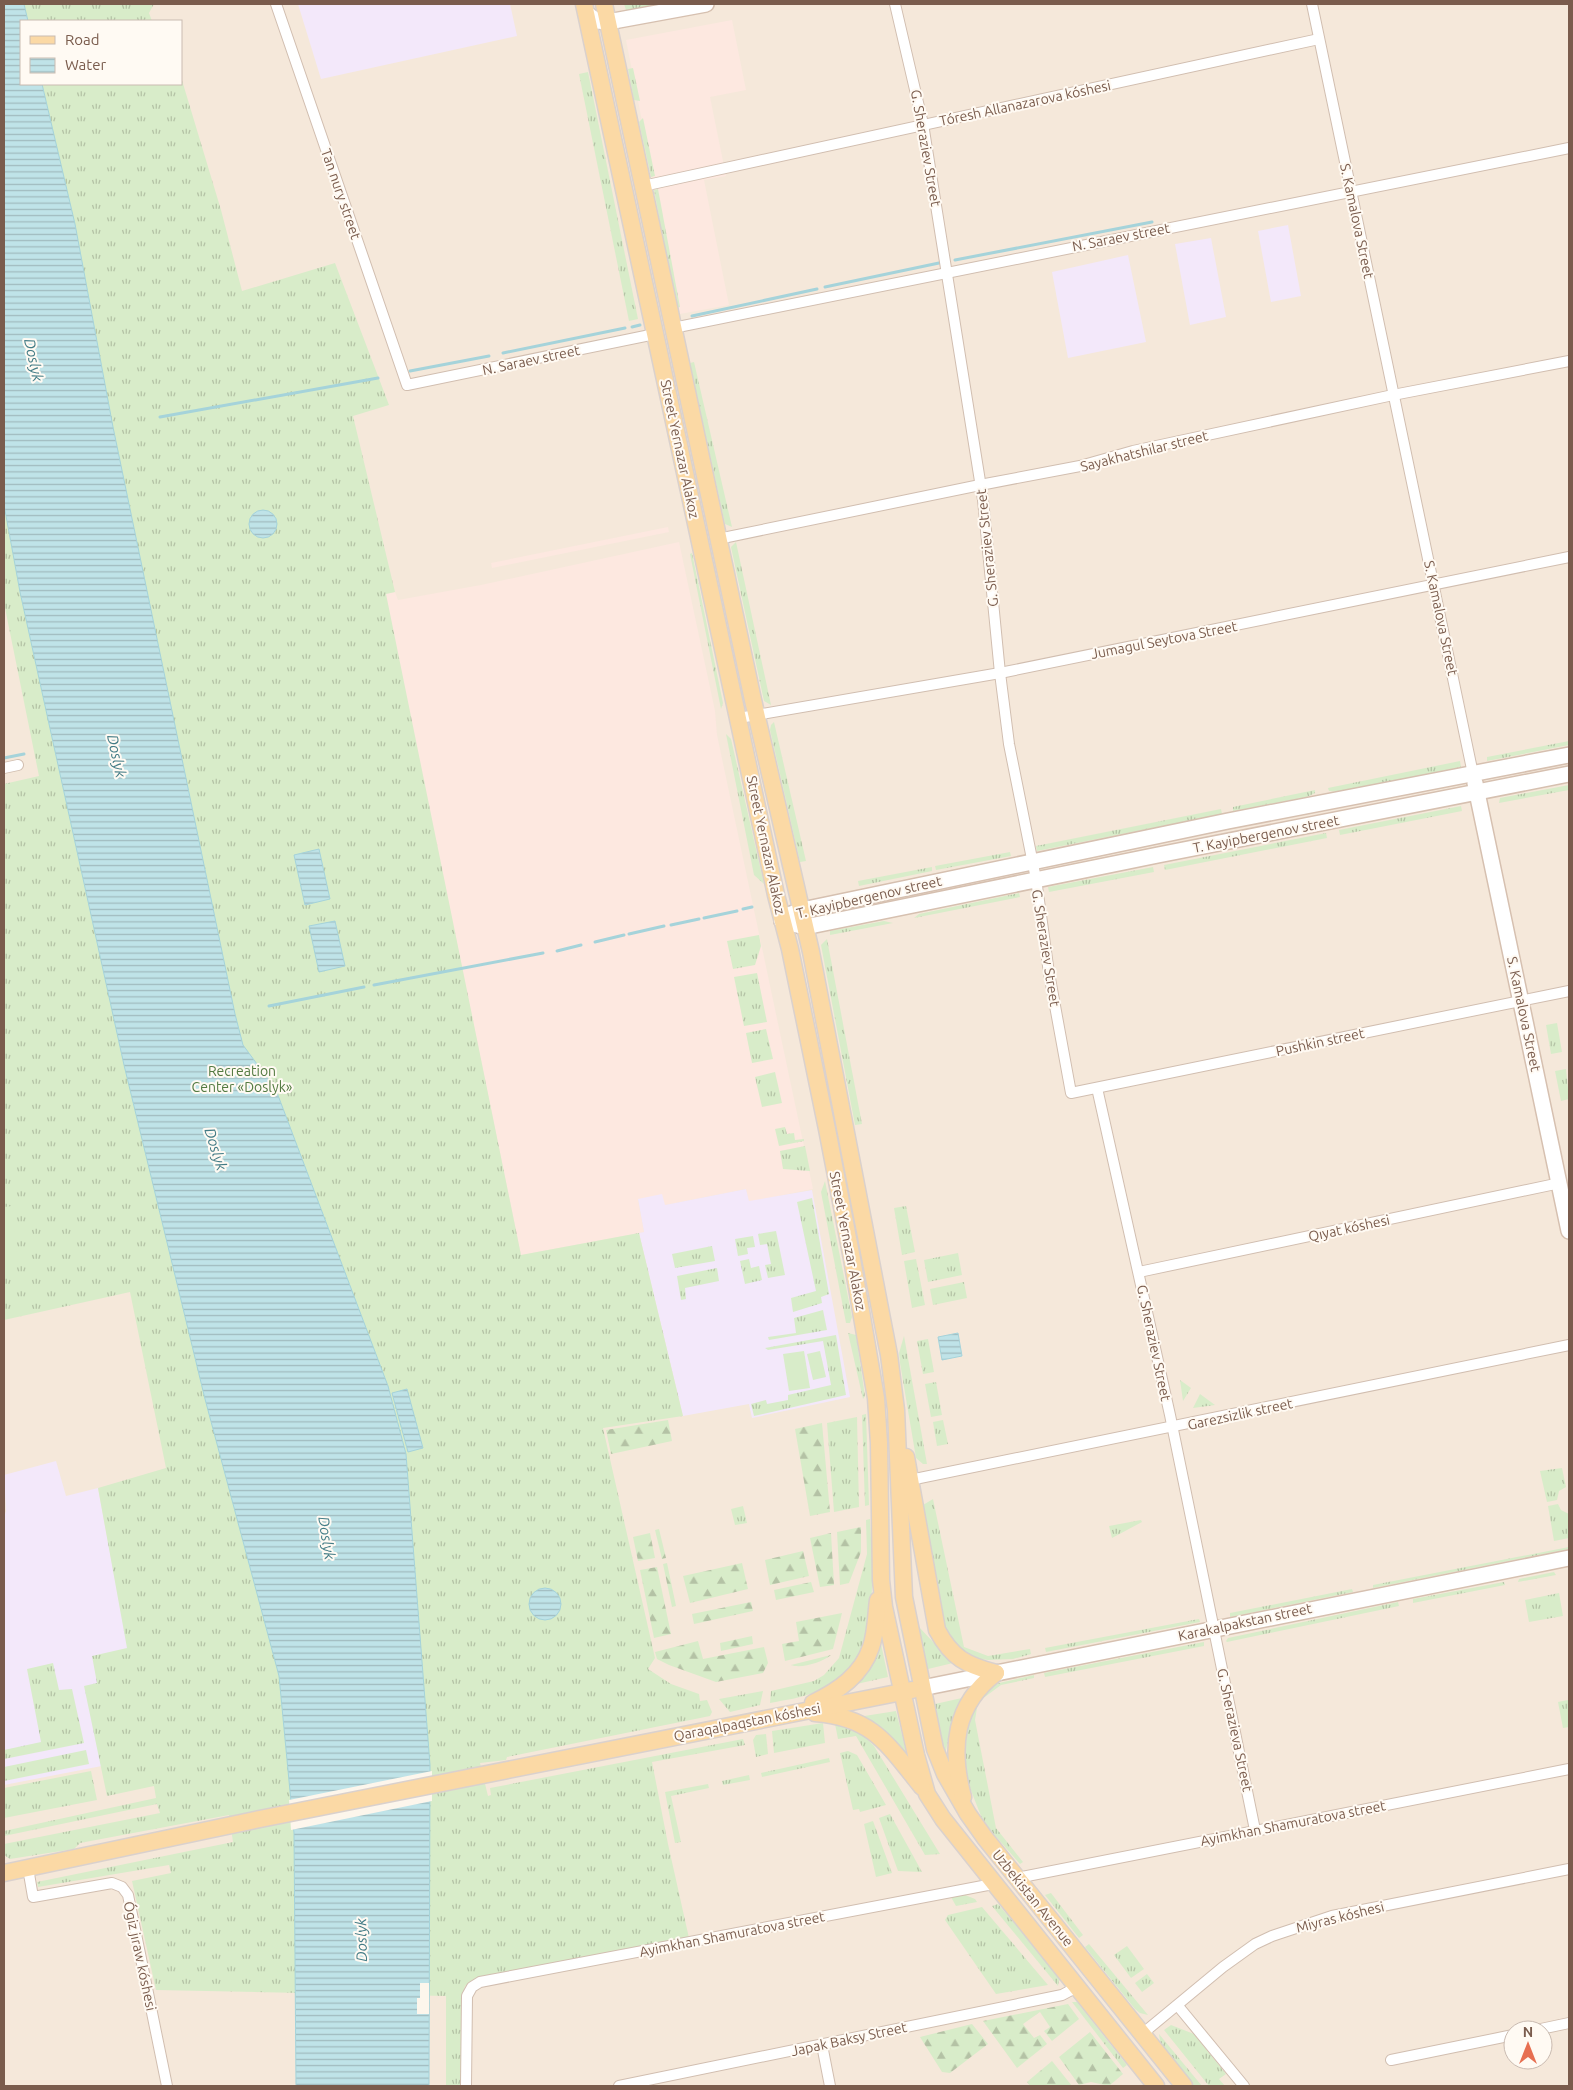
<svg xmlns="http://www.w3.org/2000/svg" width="1573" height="2090" viewBox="0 0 1573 2090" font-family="Ubuntu,sans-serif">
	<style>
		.residential { fill: #f5e8da; fill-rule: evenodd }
		.commercial { fill: #fde8e0 }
		.education { fill: #f3e8fa }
		.grass { fill: url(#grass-tufts) }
		.forest { fill: url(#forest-firs) }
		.pitch { fill: #d8ecc9 }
		.water { fill: url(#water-rules); stroke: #a5d3da }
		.pier { fill: #fdf6ec }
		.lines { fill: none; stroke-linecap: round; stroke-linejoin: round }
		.stream { stroke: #a5d3da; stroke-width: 3 }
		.street-casing { stroke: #d1beb0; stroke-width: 12 }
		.secondary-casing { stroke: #d6c0b0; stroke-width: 18 }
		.primary-casing { stroke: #dad1cd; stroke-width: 19 }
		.street { stroke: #fff; stroke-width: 10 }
		.secondary { stroke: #fff; stroke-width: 15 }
		.primary { stroke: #fbd9a5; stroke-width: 16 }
		.labels { text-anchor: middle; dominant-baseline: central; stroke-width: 4; stroke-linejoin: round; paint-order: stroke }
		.street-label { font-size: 14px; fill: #7a5c4d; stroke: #fffaf3 }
		.park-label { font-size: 14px; fill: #537a41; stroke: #fffaf3 }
		.water-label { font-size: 15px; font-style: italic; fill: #437c86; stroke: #fffaf3 }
	</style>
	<defs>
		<pattern id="grass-tufts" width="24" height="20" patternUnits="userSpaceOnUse" patternTransform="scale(1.25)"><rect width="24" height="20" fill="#d8ecc9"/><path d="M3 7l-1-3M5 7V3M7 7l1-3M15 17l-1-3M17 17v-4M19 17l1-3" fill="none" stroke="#b4c2a5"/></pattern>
		<pattern id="forest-firs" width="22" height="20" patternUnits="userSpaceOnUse" patternTransform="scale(1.25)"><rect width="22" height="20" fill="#d8ecc9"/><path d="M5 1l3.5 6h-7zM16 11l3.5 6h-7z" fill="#b4c2a5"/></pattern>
		<pattern id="water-rules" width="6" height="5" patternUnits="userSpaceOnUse" patternTransform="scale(1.25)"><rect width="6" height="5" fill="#bfe3e8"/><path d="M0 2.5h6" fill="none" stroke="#a0bbbe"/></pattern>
	</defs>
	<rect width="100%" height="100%" fill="#fdf6ec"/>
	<path class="residential" d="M4,4H1569V2086H4ZM21,21H181V84H21ZM1513,2030H1543V2060H1513Z"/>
	<g class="commercial">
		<path d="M732,20L746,90L710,97L726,176L704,180L729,305L680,314L626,40Z"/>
		<path d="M668,527L669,532L492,568L491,563Z"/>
		<path d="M679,542L715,711L717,735L813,1189L749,1202L746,1189L665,1205L638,1200L644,1232L521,1255L385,594L395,592L398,600L481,585Z"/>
	</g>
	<g class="education">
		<path d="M298,4H510L517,36L321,79Z"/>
		<path d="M1288,225L1301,296L1271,302L1258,231Z"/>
		<path d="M1211,238L1226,317L1190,325L1175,244Z"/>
		<path d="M1128,255L1146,342L1068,358L1052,272Z"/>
		<path d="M746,1189L749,1201L812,1190L850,1397L752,1418L749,1404L683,1416L639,1233L644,1232L638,1199L662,1194L665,1205Z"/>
		<path d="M56,1461L66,1496L98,1488L148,1757L4,1785V1517L6,1511L4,1475Z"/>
	</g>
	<g class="grass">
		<path d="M4,4H154L149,13L152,21H21V84H181V77L221,210L242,291L335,263L389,405L353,416L395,592L386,594L521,1255L639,1233L683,1416L603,1428L655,1658L648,1669L671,1684L699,1694L700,1701L707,1700L712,1712L710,1716L507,1757L506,1760L480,1763L488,1796L491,1795L490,1788L743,1739L745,1745L652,1762L668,1844L689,1938L471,1981L465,1986L462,1997L461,2086H446V1996L156,1990L132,1881L171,1873L169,1865L38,1887L37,1882L233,1842L229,1815L80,1843L74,1849L10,1859L4,1855V1844L160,1813L157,1804L4,1836V1831L156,1798L154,1786L107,1796L84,1686L97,1683L92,1656L127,1648L98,1488L166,1468L130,1292L4,1320V784L39,776L4,603Z"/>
		<path d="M624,4H675L627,13Z"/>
		<path d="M633,68L640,101L634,100L628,69Z"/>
		<path d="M588,72L638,319L629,321L579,74Z"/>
		<path d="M643,118L655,176L651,177L639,122Z"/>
		<path d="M658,189L680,307L676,308L654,190Z"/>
		<path d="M694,362L732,527L725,524L690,363Z"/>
		<path d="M736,542L771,705L764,701L731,547Z"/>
		<path d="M692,553L723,703L721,709L690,554Z"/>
		<path d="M774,722L806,861L800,862L770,730L771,725Z"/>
		<path d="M726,734L731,739L764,884L754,875Z"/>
		<path d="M1569,741V745L1487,761V757Z"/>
		<path d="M1460,761L1461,767L1339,792L1329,791L1328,788Z"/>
		<path d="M1569,785V790L1499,803L1500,798Z"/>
		<path d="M1315,790V793L1307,797L1233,811V807Z"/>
		<path d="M1461,806L1462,811L1340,835L1339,830Z"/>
		<path d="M1221,809L1222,814L1037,851L1036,846Z"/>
		<path d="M1326,833L1327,838L1165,870L1164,865Z"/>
		<path d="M1010,852L1011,856L936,870L935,866Z"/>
		<path d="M932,867V871L859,886L858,881Z"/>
		<path d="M1153,867L1154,872L1049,892L1048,887Z"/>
		<path d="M1019,893L1020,897L914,918L919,914Z"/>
		<path d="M884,921L893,923L830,935V931Z"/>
		<path d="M759,935L761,946L755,965L733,969L727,941Z"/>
		<path d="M827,939L862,1124L855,1125L821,945Z"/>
		<path d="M757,973L767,1022L744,1026L734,977Z"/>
		<path d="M1557,1023L1562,1052L1551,1054L1546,1025Z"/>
		<path d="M766,1029L773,1059L752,1063L746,1033Z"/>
		<path d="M1566,1069L1569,1099L1561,1101L1555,1071Z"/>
		<path d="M775,1072L782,1103L762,1107L755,1077Z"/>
		<path d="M785,1127L787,1134L794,1133L795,1140L804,1139V1141L779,1146L775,1129Z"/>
		<path d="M805,1146L810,1171L783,1169L780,1151Z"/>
		<path d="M825,1181L852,1317L850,1323H846L821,1192Z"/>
		<path d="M812,1198L829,1294L821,1297L822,1303L793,1312L791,1298L816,1291L797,1202Z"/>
		<path d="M906,1206L915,1252L902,1255L894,1208Z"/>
		<path d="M776,1231L785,1275L768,1278L765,1265L771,1264L767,1244L760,1245L758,1234Z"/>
		<path d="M753,1236L755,1247L747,1248L748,1254L738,1256L735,1239Z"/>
		<path d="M712,1246L715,1261L675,1268L672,1254Z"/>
		<path d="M958,1253L962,1275L928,1282L924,1260Z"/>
		<path d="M749,1259L751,1268L759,1266L762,1280L745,1284L740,1261Z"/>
		<path d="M916,1259L925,1305L912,1308L904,1261Z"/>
		<path d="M717,1268L719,1281L685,1288L686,1299L681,1300L677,1276Z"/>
		<path d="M964,1282L967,1298L933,1305L930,1289Z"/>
		<path d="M823,1310L827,1330L769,1340L768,1337L796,1333L794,1318Z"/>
		<path d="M848,1333L856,1335L865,1396L863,1399Z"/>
		<path d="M836,1335L846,1395L754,1416L751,1404L766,1400L767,1404L788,1400V1395L831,1385L823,1341L768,1350L765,1348Z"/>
		<path d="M904,1336L927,1464H923L916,1458L900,1363L899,1353Z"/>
		<path d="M928,1339L934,1372L923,1374L917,1341Z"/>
		<path d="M1180,1380L1191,1388L1183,1401Z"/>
		<path d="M936,1382L942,1415L931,1417L925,1384Z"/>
		<path d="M1200,1394L1215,1405L1193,1408Z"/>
		<path d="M866,1414L869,1505L865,1506L862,1415Z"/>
		<path d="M857,1417L859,1507L834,1512L827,1423Z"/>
		<path d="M943,1420L948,1444L937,1446L933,1422Z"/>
		<path d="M1562,1468L1566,1487L1559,1491L1557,1500L1547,1502L1540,1471Z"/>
		<path d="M933,1499L964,1647L988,1656L1030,1649L1031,1654L1013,1659L988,1660L973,1658L957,1651L943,1628L923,1516V1505Z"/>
		<path d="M1558,1504L1561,1510L1569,1514V1538L1554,1541L1548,1506Z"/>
		<path d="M743,1506L747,1523L735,1525L731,1509Z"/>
		<path d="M870,1519C872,1562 879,1634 850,1669C841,1679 827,1687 815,1692C802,1698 785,1700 770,1703L771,1691L814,1681L824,1675L839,1658L867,1554L866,1520Z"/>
		<path d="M1141,1520L1142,1522L1112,1538L1109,1526Z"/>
		<path d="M1569,1547V1549L1373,1588V1585Z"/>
		<path d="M1554,1572L1556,1575L1518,1582L1519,1579Z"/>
		<path d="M1504,1582L1505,1585L1413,1603V1599Z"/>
		<path d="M1352,1589L1353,1592L1230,1617V1613Z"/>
		<path d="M1559,1593L1563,1616L1529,1622L1525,1600Z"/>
		<path d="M1398,1602L1399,1606L1227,1642L1226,1641L1228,1638Z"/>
		<path d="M1199,1619L1200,1622L1046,1652L1045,1648Z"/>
		<path d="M918,1626L953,1663L928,1669Z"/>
		<path d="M880,1639L888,1677L852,1685Z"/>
		<path d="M1204,1642V1646L1045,1677L1044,1673Z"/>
		<path d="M53,1663L59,1690L72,1689L84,1743L4,1759V1750L41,1742L27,1669Z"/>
		<path d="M1034,1675V1678L1001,1685L978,1702L975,1720L996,1828L1023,1862L1020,1864L991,1831L981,1816L970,1788L965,1765V1727L978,1696L999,1683Z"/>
		<path d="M763,1691L760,1705L730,1712L719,1699Z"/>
		<path d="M962,1698L953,1717L945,1755L935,1704Z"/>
		<path d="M1568,1700L1569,1727L1563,1728L1558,1702Z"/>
		<path d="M896,1711L907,1755C890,1735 883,1725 858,1717Z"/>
		<path d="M823,1723L825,1743L774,1753L772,1731Z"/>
		<path d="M835,1724C852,1728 862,1733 874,1746L940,1854L925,1855L856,1736L838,1739Z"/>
		<path d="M766,1734L768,1754L756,1757L753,1740L756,1735Z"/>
		<path d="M86,1750L89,1764L4,1781V1767Z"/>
		<path d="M848,1751L857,1755L886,1805L860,1812L859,1809L853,1810L840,1753Z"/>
		<path d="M829,1758L830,1762L762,1777L761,1773Z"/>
		<path d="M91,1771L97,1800L4,1818V1788Z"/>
		<path d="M749,1775L750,1780L723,1785L722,1781Z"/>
		<path d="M708,1784L709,1788L671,1796L681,1842L675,1843L665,1792Z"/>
		<path d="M890,1814L922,1872L898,1871L879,1818Z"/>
		<path d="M873,1821L892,1873L876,1877L864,1824Z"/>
		<path d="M1051,1893L1083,1935L1079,1938L1045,1895Z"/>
		<path d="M965,1895L975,1899L977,1902L956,1906L951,1897Z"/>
		<path d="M998,1904L1060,1976L1058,1986L992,1906Z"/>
		<path d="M982,1907L1048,1985L996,1994L945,1920L948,1915Z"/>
		<path d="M1089,1944L1148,2015L1140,2013L1135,2009L1085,1947Z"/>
		<path d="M1127,1946L1144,1969L1131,1978L1114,1955Z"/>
		<path d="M1147,1974L1154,1983L1142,1992L1135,1983Z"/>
		<path d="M1072,2002H1077L1127,2065L1123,2068Z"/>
		<path d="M1171,2025L1194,2034L1226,2074L1219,2079L1225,2086H1209L1164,2030Z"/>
		<path d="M1159,2034L1202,2086H1194L1161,2047Z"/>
	</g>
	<g class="forest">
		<path d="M668,1420L672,1441L611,1454L606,1430Z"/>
		<path d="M822,1423L830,1512L810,1516L795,1429Z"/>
		<path d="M861,1527V1552L849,1583L840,1585L837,1532Z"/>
		<path d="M659,1529L666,1558L662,1559L655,1530Z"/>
		<path d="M650,1533L655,1558L638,1561L633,1537Z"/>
		<path d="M831,1533L834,1585L820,1587L810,1538Z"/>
		<path d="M803,1551L809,1576L770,1585L765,1560Z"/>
		<path d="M667,1563L676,1606L672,1607L663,1564Z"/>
		<path d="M742,1563L748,1589L690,1603L683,1576Z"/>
		<path d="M657,1567L671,1634L654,1638L640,1570Z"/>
		<path d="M811,1582L814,1592L776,1600L774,1590Z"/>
		<path d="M751,1602L753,1611L694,1624L692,1614Z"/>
		<path d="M842,1613L833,1649L785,1661L782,1644L799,1641L796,1622Z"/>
		<path d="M752,1636L753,1644L721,1651L720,1643Z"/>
		<path d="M698,1641L703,1659L764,1647L768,1663L763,1673L716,1682L669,1665L657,1659L655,1652Z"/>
		<path d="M831,1655C823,1662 801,1669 791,1665Z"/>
		<path d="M1068,2004L1079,2019L1052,2041L1044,2031L1050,2027L1040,2012L1023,2024L1034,2038L1040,2035L1047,2044L1017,2068L983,2021Z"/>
		<path d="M972,2024L988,2044L950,2073L942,2072L920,2037Z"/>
		<path d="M1090,2032L1123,2074L1109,2086L1091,2082L1079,2085L1059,2057Z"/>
		<path d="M1052,2061L1072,2086H1030L1027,2082Z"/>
	</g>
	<g class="pitch">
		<path d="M12,1206L18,1266L4,1267V1207Z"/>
		<path d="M804,1351L810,1388L789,1391L783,1354Z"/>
		<path d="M820,1351L826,1377L813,1380L807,1354Z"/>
	</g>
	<g class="water">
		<path d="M4,4H24L28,21H21V84H42L75,224L113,427L235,1014L243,1045L276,1090L388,1386L406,1454L430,1765L429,2086H296L294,1833L279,1676L205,1399L124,1065L20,592L4,505Z"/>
		<circle cx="263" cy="524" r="14"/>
		<path d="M319,849L330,899L305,905L294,855Z"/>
		<path d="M335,921L345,966L319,972L309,926Z"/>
		<path d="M958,1333L962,1356L942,1360L938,1337Z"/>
		<path d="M407,1389L423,1448L408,1452L392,1393Z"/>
		<circle cx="545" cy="1604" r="16"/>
	</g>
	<g class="pier">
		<path d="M432,1771V1801L291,1830L289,1800Z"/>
		<path d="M420,1983H429V2014H417V1998H420Z"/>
	</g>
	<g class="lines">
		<g class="stream">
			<path d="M955,260L1152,222"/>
			<path d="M825,287L939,263"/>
			<path d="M692,316L817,289"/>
			<path d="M632,327L640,325"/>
			<path d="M503,353L625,328"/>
			<path d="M410,371L489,356"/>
			<path d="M160,417L378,378"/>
			<path d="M4,758L24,754"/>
			<path d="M743,909L752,907"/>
			<path d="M704,918L737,911"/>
			<path d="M671,925L699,919"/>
			<path d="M629,934L664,926"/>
			<path d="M595,942L624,935"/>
			<path d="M557,951L581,945"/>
			<path d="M374,985L543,953"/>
			<path d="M269,1006L364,987"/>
		</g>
		<defs>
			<g id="street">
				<path d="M276,4L407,385L655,334"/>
				<path d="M895,4L923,124L983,500L1000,673L1009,744L1036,879L1049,973L1071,1093L1569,991"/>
				<path d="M1312,4L1473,774"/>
				<path d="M643,186L1319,39"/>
				<path d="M673,328L1569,148"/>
				<path d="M718,539L980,485L1080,466L1133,451L1393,395L1569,361"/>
				<path d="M739,718L1000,673L1569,557"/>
				<path d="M4,768L18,765"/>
				<path d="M1097,1088L1170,1415L1255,1830"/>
				<path d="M1139,1272L1560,1183"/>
				<path d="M907,1483L910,1480L1569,1345"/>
				<path d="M28,1868L33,1897L112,1883L122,1887L128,1895L167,2086"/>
				<path d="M1017,1878L1569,1769"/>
				<path d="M1178,2006L1244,2086"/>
				<path d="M1536,2030L1569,2023"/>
				<path d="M1142,2034L1223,1967L1255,1944L1272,1936L1332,1916L1569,1869"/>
				<path d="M822,2045L830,2086"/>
				<path d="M1391,2060L1513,2035"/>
				<path d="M466,2086L467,1996L472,1987L480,1982L993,1884"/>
				<path d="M619,2086L1062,1995L1077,1987"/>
			</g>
			<g id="secondary">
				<path d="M586,13L597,21L608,22L706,4"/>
				<path d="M1475,783L1569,1231"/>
				<path d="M782,921L791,914L802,910L1228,821L1569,755"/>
				<path d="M782,921L805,927L1158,855L1569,774"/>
				<path d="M922,1688L1569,1558"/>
			</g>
			<g id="primary">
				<path d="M584,4L776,895L790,949L827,1129L852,1259L876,1398L879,1443L881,1580L884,1607L916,1755L927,1794L943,1819L1156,2086"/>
				<path d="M604,4L753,700L811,952L889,1355L896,1410L904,1597L935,1749L945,1774L968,1814L985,1838L1184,2086"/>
				<path d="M906,1457L937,1630C952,1658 966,1665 996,1673"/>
				<path d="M813,1703C838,1691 862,1675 871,1647C876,1633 876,1615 878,1600"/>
				<path d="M815,1713C873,1717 888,1745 922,1787"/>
				<path d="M963,1797C950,1748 954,1705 996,1673"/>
				<path d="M4,1873L255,1820L912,1690"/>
			</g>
		</defs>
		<use href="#street" class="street-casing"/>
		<use href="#secondary" class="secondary-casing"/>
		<use href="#primary" class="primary-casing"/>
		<use href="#street" class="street"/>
		<use href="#secondary" class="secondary"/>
		<use href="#primary" class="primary"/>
	</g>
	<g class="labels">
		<g class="street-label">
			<text transform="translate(1025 103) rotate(-12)">Tóresh Allanazarova kóshesi</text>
			<text transform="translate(926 148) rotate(80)">G. Sheraziev Street</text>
			<text transform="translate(341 194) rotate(71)">Tan nury street</text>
			<text transform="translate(1357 221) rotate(78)">S. Kamalova Street</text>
			<text transform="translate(1121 237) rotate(-11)">N. Saraev street</text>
			<text transform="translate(531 360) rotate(-12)">N. Saraev street</text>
			<text transform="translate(680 449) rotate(78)">Street Yernazar Alakoz</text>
			<text transform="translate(1144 451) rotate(-14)">Sayakhatshilar street</text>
			<text transform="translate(987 548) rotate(-96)">G. Sheraziev Street</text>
			<text transform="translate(1441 618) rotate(78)">S. Kamalova Street</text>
			<text transform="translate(1164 640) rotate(-11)">Jumagul Seytova Street</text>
			<text transform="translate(1266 834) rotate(-11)">T. Kayipbergenov street</text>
			<text transform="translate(766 845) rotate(78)">Street Yernazar Alakoz</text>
			<text transform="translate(869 897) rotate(-13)">T. Kayipbergenov street</text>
			<text transform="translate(1046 948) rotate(81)">G. Sheraziev Street</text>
			<text transform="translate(1524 1014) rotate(78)">S. Kamalova Street</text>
			<text transform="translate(1320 1042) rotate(-12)">Pushkin street</text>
			<text transform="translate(1349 1228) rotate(-12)">Qıyat kóshesi</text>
			<text transform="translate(848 1241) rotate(79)">Street Yernazar Alakoz</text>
			<text transform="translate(1154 1343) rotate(78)">G. Sheraziev Street</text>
			<text transform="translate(1240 1414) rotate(-12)">Garezsizlik street</text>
			<text transform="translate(1245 1622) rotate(-12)">Karakalpakstan street</text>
			<text transform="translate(747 1722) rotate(-11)">Qaraqalpaqstan kóshesi</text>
			<text transform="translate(1235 1730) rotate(78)">G. Sherazieva Street</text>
			<text transform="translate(1293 1823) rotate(-11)">Ayimkhan Shamuratova street</text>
			<text transform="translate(1033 1898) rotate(51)">Uzbekistan Avenue</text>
			<text transform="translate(1340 1917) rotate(-14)">Miyras kóshesi</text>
			<text transform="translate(732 1934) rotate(-11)">Ayimkhan Shamuratova street</text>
			<text transform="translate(140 1956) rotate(78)">Ógiz jıraw kóshesi</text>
			<text transform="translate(849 2039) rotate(-12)">Japak Baksy Street</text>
		</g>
		<g class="park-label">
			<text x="242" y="1071">Recreation<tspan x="242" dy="16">Center «Doslyk»</tspan></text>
		</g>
		<g class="water-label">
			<text transform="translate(34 360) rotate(78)">Doslyk</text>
			<text transform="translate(117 756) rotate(78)">Doslyk</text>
			<text transform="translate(216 1149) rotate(73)">Doslyk</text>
			<text transform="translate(327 1538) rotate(81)">Doslyk</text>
			<text transform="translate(361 1940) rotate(-91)">Doslyk</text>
		</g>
	</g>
	<rect width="1573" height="2090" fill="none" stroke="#7a5c4d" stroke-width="10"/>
	<rect x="20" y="20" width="162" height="65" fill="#fffaf3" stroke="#cabbb1"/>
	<rect x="30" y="36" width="25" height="8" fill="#fbd9a5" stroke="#cabbb1"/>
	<text x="65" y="45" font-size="15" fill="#7a5c4d">Road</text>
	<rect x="30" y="58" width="25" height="15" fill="url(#water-rules)" stroke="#cabbb1"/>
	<text x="65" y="70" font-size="15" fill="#7a5c4d">Water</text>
	<g transform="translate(1528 2045)"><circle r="24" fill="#fffaf3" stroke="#cabbb1"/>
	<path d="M0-4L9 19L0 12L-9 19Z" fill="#e76f51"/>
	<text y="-8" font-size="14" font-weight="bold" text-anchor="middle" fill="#7a5c4d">N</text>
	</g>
</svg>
